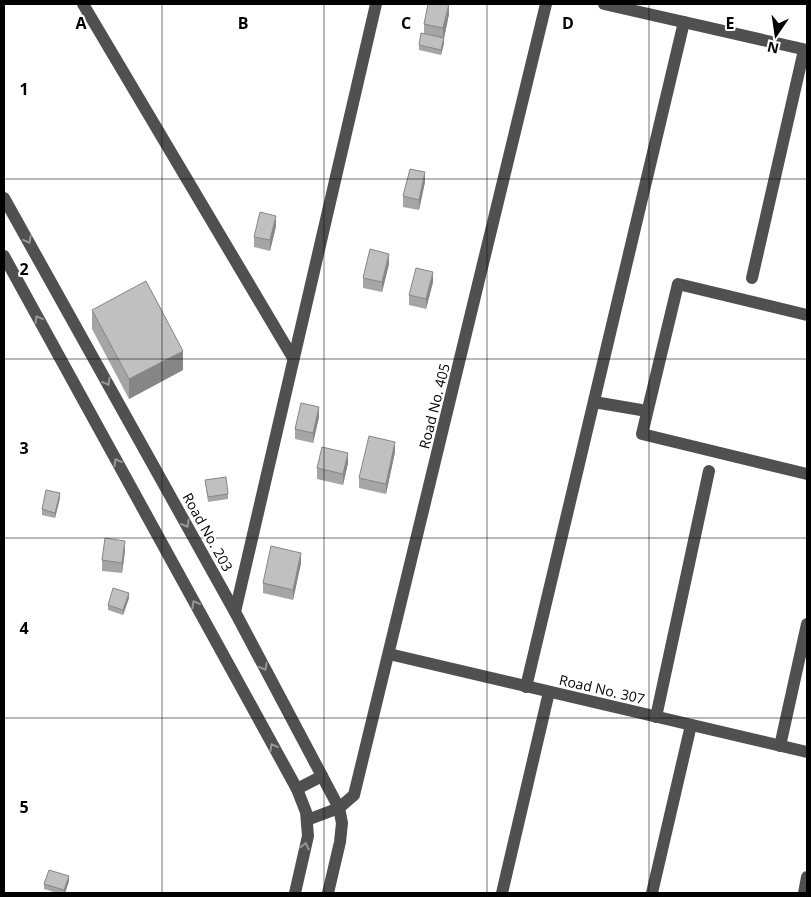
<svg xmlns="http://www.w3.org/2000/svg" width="811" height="897" viewBox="0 0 811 897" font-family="'Open Sans',sans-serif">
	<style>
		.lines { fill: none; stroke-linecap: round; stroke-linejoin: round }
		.minor { stroke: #505050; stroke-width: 12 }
		.wall { fill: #a5a5a5 }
		.shaded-wall { fill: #868686 }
		.building { fill: #c0c0c0; stroke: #868686 }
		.oneway { stroke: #969696 }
		.grid { fill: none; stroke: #000; stroke-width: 1; stroke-opacity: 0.55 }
		.labels { text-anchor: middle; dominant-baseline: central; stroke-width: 4; stroke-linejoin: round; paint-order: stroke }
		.street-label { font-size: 14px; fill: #000; stroke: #fff }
		.grid-label { font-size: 16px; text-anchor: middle; font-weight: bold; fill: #000; stroke: #fff; stroke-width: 4; stroke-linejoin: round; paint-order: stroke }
	</style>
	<rect width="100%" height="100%" fill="#fff"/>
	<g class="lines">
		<g class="minor">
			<path d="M83,4L293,358"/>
			<path d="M604,4L807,50"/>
			<path d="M4,198L235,612L339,808L342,823L340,842L328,893"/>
			<path d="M4,256L297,789L306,812L308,836L295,893"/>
			<path d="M752,278L804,50"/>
			<path d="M807,315L678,284L642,434L807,474"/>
			<path d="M594,402L647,411"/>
			<path d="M235,612L376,4"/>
			<path d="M389,654L807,752"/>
			<path d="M526,687L684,22"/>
			<path d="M656,717L709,471"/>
			<path d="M780,746L807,624"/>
			<path d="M297,789L322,776"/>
			<path d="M307,820L339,808L354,795L546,4"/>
			<path d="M502,893L549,692"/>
			<path d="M652,893L691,725"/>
			<path d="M804,893L807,877"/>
		</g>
	</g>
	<g class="wall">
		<path d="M449,14L444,38V43L441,55L419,50V45L424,34V24Z"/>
		<path d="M425,182L419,210L403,207V196Z"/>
		<path d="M276,226L270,251L254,247V237Z"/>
		<path d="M389,264L382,292L363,288V278Z"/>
		<path d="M433,282L426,309L409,305V295Z"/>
		<path d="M92,310L183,370L129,399L92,329Z"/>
		<path d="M319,417L313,443L295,439V429Z"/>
		<path d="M395,452L386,494L359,488V478Z"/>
		<path d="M348,463L343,485L317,479V468Z"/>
		<path d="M205,480L228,494V499L208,502Z"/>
		<path d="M60,498L55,518L42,515V509Z"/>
		<path d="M125,551L122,573L102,571V560Z"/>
		<path d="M301,563L293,600L263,593V583Z"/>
		<path d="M129,598L123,615L108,610V605Z"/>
		<path d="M69,881L65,893H57L44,889V884Z"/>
	</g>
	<g class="shaded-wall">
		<path d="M449,4V14L444,38V43L441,55V50L443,38V28Z"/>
		<path d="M425,172V182L419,210V200Z"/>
		<path d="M276,216V226L270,251V240Z"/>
		<path d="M389,254V264L382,292V282Z"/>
		<path d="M433,272V282L426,309V299Z"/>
		<path d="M183,351V370L129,399V379Z"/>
		<path d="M319,407V417L313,443V433Z"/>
		<path d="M395,442V452L386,494V484Z"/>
		<path d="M348,453V463L343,485V474Z"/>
		<path d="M60,493V498L55,518V513Z"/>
		<path d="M125,541V551L122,573V563Z"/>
		<path d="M301,553V563L293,600V590Z"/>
		<path d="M129,593V598L123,615V610Z"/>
		<path d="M69,876V881L65,893H64V890Z"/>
	</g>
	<g class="building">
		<path d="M428,4H449L443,28L424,24Z"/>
		<path d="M421,33L444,38L441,50L419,45Z"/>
		<path d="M410,169L425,172L419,200L403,196Z"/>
		<path d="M260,212L276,216L270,240L254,237Z"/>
		<path d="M370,249L389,254L382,282L363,278Z"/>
		<path d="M416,268L433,272L426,299L409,295Z"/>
		<path d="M146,281L183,351L129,379L92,310Z"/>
		<path d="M301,403L319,407L313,433L295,429Z"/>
		<path d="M369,436L395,442L386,484L359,478Z"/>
		<path d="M322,447L348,453L343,474L317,468Z"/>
		<path d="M226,477L228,494L208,497L205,480Z"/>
		<path d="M46,490L60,493L55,513L42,509Z"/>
		<path d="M105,538L125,541L122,563L102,560Z"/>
		<path d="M271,546L301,553L293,590L263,583Z"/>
		<path d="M113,588L129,593L123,610L108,605Z"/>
		<path d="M49,870L69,876L64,890L44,884Z"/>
	</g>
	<defs><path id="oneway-chevron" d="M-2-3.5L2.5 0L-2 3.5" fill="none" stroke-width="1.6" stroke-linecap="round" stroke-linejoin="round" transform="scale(1.25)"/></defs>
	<g class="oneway">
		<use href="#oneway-chevron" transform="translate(28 240) rotate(61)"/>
		<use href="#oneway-chevron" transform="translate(38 319) rotate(-119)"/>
		<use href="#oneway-chevron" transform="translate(107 382) rotate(61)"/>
		<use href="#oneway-chevron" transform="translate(117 462) rotate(-119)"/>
		<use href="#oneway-chevron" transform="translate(186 524) rotate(61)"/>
		<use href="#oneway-chevron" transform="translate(195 604) rotate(-119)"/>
		<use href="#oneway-chevron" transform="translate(264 667) rotate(62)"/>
		<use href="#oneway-chevron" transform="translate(273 747) rotate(-119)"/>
		<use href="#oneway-chevron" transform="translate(305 846) rotate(-78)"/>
	</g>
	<path class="grid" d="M162,4V893M324,4V893M487,4V893M649,4V893M4,179H807M4,359H807M4,538H807M4,718H807"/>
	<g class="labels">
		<g class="street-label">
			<text transform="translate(434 406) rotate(-76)">Road No. 405</text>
			<text transform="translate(208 532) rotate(61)">Road No. 203</text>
			<text transform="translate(602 689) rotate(13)">Road No. 307</text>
		</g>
	</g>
	<g class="grid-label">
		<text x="81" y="29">A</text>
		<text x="243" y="29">B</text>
		<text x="406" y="29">C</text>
		<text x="568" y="29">D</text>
		<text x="730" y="29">E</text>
		<text x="24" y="95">1</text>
		<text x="24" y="275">2</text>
		<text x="24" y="454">3</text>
		<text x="24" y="634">4</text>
		<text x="24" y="813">5</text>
	</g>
	<rect width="811" height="897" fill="none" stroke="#000000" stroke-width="10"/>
	<g transform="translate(776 35) rotate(193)" stroke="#ffffff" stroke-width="4" paint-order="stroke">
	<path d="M0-4L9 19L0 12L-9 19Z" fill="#000000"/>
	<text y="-8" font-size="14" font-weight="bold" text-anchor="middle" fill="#000000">N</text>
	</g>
</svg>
